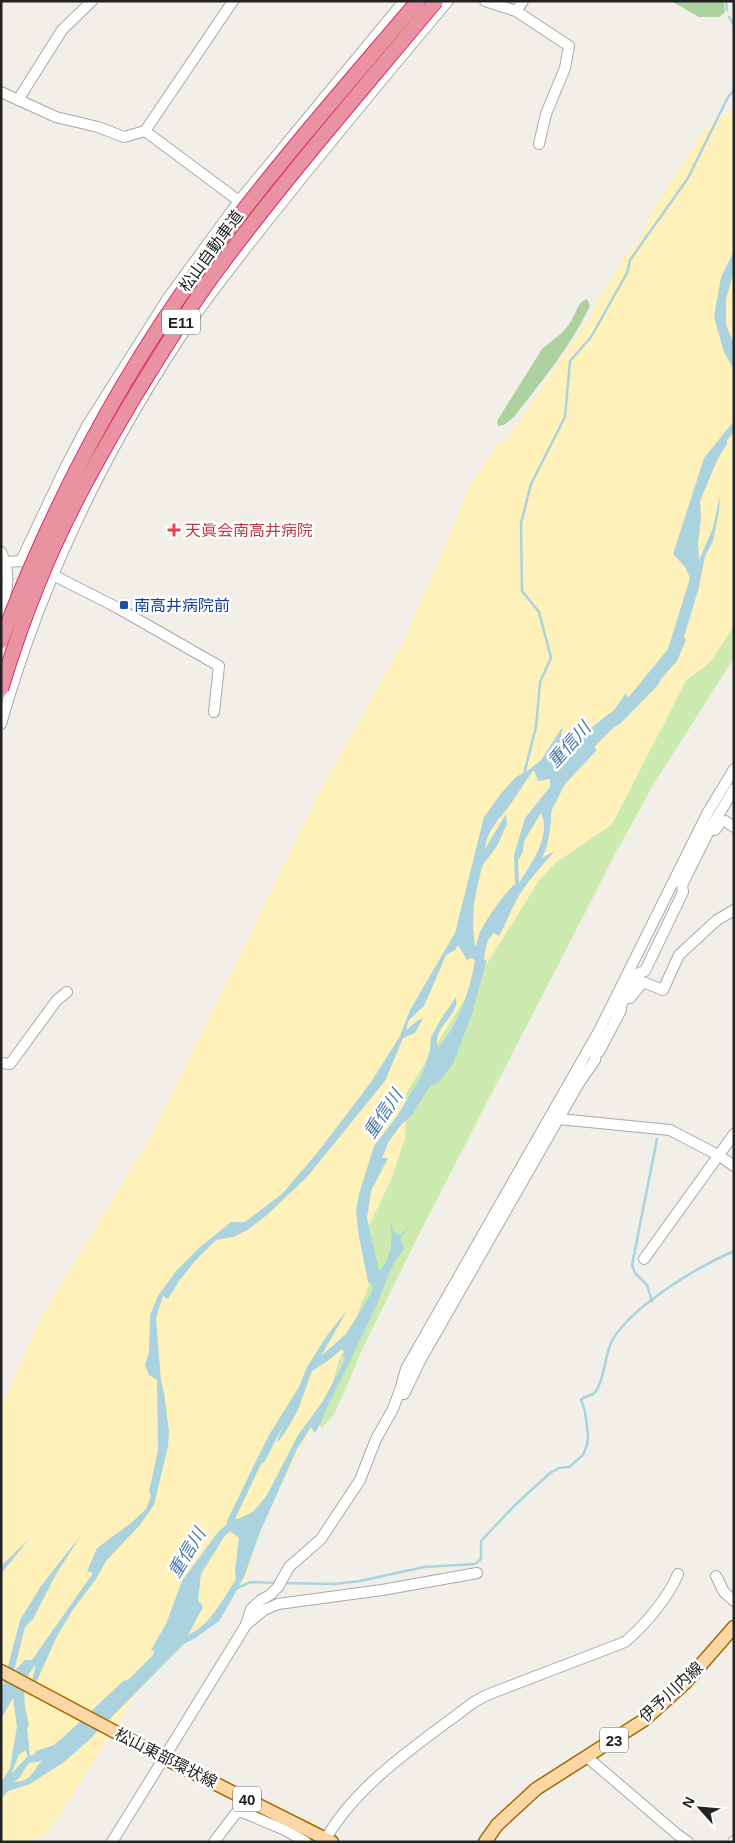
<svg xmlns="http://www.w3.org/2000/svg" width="735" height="1843" viewBox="0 0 735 1843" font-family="Helvetica,'Noto Sans JP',sans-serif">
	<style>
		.grass { fill: #cdebb0 }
		.forest { fill: #add19e }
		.sand { fill: #fff1ba }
		.water { fill: #aad3df; fill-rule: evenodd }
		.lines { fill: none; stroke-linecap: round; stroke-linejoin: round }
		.stream { stroke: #aad3df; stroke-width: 2.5 }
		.minor-casing { stroke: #a9a9a9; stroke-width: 12 }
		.major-casing { stroke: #a06b00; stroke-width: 15 }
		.minor { stroke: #fff; stroke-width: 10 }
		.major { stroke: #fcd6a4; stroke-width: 12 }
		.highway-bridge-casing { stroke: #dc2a67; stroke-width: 16; stroke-linecap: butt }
		.highway-bridge { stroke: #e892a2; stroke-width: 14 }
		.health-dot { fill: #e0444e; stroke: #fff; stroke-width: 2 }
		.transit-dot { fill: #1a4fb4; stroke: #fff; stroke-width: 2 }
		.labels { text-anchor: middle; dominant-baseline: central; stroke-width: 5; stroke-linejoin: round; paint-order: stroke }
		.shield { fill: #fff; stroke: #646464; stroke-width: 1 }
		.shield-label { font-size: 15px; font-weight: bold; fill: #222 }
		.street-label { font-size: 16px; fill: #222; stroke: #fff }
		.health-label { font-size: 16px; fill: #be3a42; stroke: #fff; text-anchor: start }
		.transit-label { font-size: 16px; fill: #164399; stroke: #fff; text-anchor: start }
		.water-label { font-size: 18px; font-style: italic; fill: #4a7aab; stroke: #fff }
	</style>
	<rect width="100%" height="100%" fill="#f2efe9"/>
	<path class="grass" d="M734,626V658L652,787L617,851L415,1242L362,1350L335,1413L322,1428L318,1423L325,1412L338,1363L357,1318L372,1250L369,1225L391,1180L405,1138L406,1093L539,880L555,863L612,824L686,680L710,662Z"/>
	<g class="forest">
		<path d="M671,1H724L725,12L719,17H699Z"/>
		<path d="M587,299L590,306C571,346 541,382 514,417L504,425L498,426L497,421L542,349C552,340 564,334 571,321C576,314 578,301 587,299Z"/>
	</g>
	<path class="sand" d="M734,110V626L710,662L686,680L612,824L555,863L539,880L406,1093L405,1138L391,1180L369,1225L372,1250L371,1280L338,1363L325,1413L303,1443L259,1531L247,1578L230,1598L145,1680L53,1826L36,1842H1V1409L38,1322L151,1136L321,789L404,641L469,488L497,444L506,441C533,398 565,357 593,313L594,306L632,246L639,242L653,210L699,137L714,120Z"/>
	<g class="water">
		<path d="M734,251V271L726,299V325L734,344V370L724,352L714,317L721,277Z"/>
		<path d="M734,421V432L727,440V444L718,458L700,501L701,518L698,544L699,560L713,528L720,495L719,511L713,541L705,556L699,587L684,637L686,640L677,661L661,679L658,685L621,723L613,728L595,746L596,751L565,784L551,812V823L547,846L542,858L555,851C541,867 526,882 516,901C510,912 506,924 499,936L494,933C486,939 485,951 484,961L487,959L472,1014L453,1064L438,1083L430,1086L412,1115L401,1125L389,1141L382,1158H388L371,1191L367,1218L379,1271C392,1258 393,1240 390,1222L394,1232L400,1235L410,1225L400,1238L404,1249C390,1265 385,1285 377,1304C363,1335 348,1365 333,1395C326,1407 323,1421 315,1433L311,1427L297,1449L260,1532L244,1577L229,1604L219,1621L194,1639L184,1644L88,1741L64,1762L30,1784L8,1791L1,1799V1783L10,1768L17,1726L13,1698L1,1719V1693L20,1620L41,1586L81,1535L55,1576L33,1619L25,1627L14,1671L25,1660H32L93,1573L87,1571L97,1548L131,1523L146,1509L151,1496L149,1491L158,1450L157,1380L149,1375L145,1365L149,1352L150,1315L158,1296L176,1271L200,1247L231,1222H245L283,1193L321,1148L371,1082L400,1036L410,1010L455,933L484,817L502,792L516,777L530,769L541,760L563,726L560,741L555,752L582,735L614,710L626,693L628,698L668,649L690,578L685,567L673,554L704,458ZM534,770L538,781L550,779V787L525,818L514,855L515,884C503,895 487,918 480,932C478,937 477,943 475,947L473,927L474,903L482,866L497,846L507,824L506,814L485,849C486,833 497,821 507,809C517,796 524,782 534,770ZM541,813C552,835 531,864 519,883L518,860L523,852L524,841ZM458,945L467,960L471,958L475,960C470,990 459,1024 438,1048C432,1030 452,1020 456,1005C457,1003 456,1000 456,997L441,1019L431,1037L430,1050L422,1075L397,1116L374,1146L359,1194L356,1212L359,1237L368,1282L373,1286L372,1292L346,1334L321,1356L348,1309L328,1334L307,1367L299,1387L269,1435L255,1463L227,1521V1524L218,1532L182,1581L166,1624L151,1650L154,1651L153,1655L128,1680L123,1681L68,1733L54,1745L36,1751L35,1754L30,1756L27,1729L29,1725C24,1704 19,1681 36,1665L32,1680L36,1683L56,1638L72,1611L96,1579L106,1561L139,1526L154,1505L168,1446L169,1431L164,1393L161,1381L156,1318L163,1296L168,1299L179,1281L195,1261L216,1240L233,1237L246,1231L267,1215L307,1177L385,1081L403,1038L415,1033L423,1018L418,1020L406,1030L409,1020L424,1006L446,955L455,950ZM341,1350H345L343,1356L345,1360L323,1401L298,1435L267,1495L253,1512L238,1519H235L261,1464L265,1461L284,1424L277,1441H279C284,1435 301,1407 301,1401L312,1371L326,1362ZM230,1531L239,1538L235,1570L236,1579C225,1596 209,1627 188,1635L203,1607L198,1600L201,1574L224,1537ZM25,1750L28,1756L11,1774L19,1755ZM42,1761C31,1772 33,1781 14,1782L20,1777L29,1763Z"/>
		<path d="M29,1539L1,1574V1566Z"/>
	</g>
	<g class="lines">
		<g class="stream">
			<path d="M726,1L727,10"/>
			<path d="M729,17L734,25"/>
			<path d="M524,774L536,727L540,682L551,658L539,612L522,591L521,523L531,484L565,417L570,361L591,337L627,273L630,260L688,178L728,97L734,90"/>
			<path d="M652,1301L647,1285L635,1273L632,1265L657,1139"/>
			<path d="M283,1583L334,1584L360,1581L424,1567L475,1564L481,1559V1541L514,1506L550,1473L559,1468L569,1467L583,1455L587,1445L588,1435L585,1411L581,1400C585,1395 592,1397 596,1391C606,1376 604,1354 613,1339C634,1305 697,1267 734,1251"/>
			<path d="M235,1589L251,1582L278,1583"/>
		</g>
		<defs>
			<g id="minor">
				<path d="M485,1L516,11L569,46L565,68L546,114L539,144"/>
				<path d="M516,11L523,1"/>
				<path d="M1,92L56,117L98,127L124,137L145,131L233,1"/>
				<path d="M18,100L62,30L92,1"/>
				<path d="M145,131L239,201"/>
				<path d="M1,552C11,572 8,590 1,611"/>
				<path d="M21,561L66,466L87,426L168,298L239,201L404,1"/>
				<path d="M6,562L21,561L27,563"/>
				<path d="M49,573L116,607L219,666L214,712"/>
				<path d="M1,724C42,580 109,441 194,317C229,268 267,221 305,174C352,116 400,58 448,1"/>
				<path d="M715,830L721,822L725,821L734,827"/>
				<path d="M630,998L643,982L663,990L679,955L717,920L734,910"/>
				<path d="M617,1014L637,974L645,971L683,892L682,885L710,829L734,789"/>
				<path d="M599,1052L621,1010"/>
				<path d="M1,1063L10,1064L57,1000L67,992"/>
				<path d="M559,1119L670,1130L718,1155L734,1166"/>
				<path d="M644,1259L734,1134"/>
				<path d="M404,1394L421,1359L579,1083L595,1060L598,1037"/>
				<path d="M716,1576L724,1592L734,1601"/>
				<path d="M246,1625L251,1609L261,1600L270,1595L278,1587L289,1567L321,1539L360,1480L376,1439L393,1409L400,1390L406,1369L599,1031L708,812L734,769"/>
				<path d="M587,1757L678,1835L688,1842"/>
				<path d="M112,1842L246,1625L264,1610L278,1604L382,1590L477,1573"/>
				<path d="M214,1842L236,1813L242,1812L285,1830L306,1842"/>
				<path d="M324,1842C356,1783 422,1742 474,1702L487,1695L625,1642C645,1625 668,1598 678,1574"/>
				<path d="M733,1842L734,1841"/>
			</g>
			<g id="major">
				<path d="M1,1671L164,1758L332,1842"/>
				<path d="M485,1842L497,1825L536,1789L644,1720L684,1684L734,1627"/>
			</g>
		</defs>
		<use href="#minor" class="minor-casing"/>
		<use href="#major" class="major-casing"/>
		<use href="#minor" class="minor"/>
		<use href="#major" class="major"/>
		<defs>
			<g id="highway-bridge">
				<path d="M1,641C52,507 119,378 205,261C271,171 345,87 418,1"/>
				<path d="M1,689C12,653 24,618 38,584C64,518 100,455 136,394C162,352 188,309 217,270C286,177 362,90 436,1"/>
			</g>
		</defs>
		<use href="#highway-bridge" class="highway-bridge-casing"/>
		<use href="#highway-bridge" class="highway-bridge"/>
	</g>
	<path class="health-dot" d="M171.5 522.5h5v5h5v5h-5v5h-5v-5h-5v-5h5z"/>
	<rect class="transit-dot" x="119" y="600" width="10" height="10" rx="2.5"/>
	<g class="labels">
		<g class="shield">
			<rect x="162" y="309.5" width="38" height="25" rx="4"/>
			<rect x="600" y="1727.5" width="28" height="25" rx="4"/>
			<rect x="233" y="1786.5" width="28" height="25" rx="4"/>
		</g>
		<g class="shield-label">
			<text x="181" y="322">E11</text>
			<text x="614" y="1740">23</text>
			<text x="247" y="1799">40</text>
		</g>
		<g class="street-label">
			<text transform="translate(211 251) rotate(-54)">松山自動車道</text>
			<text transform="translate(671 1692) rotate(-43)">伊予川内線</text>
			<text transform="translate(166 1758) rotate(27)">松山東部環状線</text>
		</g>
		<g class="health-label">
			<text x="185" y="530">天眞会南高井病院</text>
		</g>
		<g class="transit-label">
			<text x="134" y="605">南高井病院前</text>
		</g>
		<g class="water-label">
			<text transform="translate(569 745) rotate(-48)">重信川</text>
			<text transform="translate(383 1114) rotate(-56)">重信川</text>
			<text transform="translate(187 1553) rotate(-59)">重信川</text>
		</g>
	</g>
	<rect width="735" height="1843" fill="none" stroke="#222222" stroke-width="5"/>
	<g transform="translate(700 1808) rotate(297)" stroke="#ffffff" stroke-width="4" paint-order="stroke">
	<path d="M0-4L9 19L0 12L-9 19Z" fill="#222222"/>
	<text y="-8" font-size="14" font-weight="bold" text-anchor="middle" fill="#222222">N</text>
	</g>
</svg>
